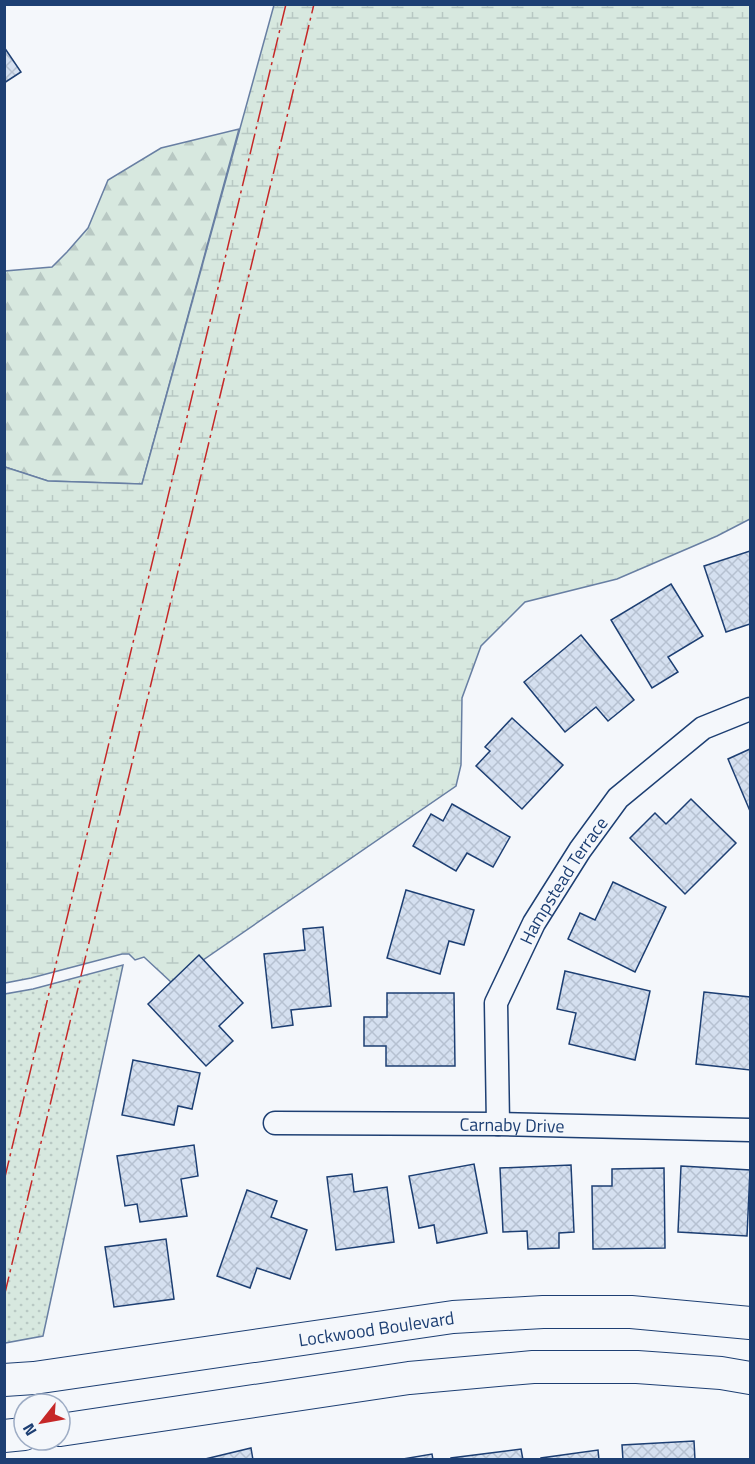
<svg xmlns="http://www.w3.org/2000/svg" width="755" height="1464" viewBox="0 0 755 1464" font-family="'Titillium Web',sans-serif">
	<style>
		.forest { fill: url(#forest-firs); stroke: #687fa3; stroke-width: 1.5 }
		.wetland { fill: url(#wetland-marsh); stroke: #687fa3; stroke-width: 1.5 }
		.park { fill: url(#park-dots); stroke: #687fa3; stroke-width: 1.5 }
		.building { fill: url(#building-cross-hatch); stroke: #1d3f73; stroke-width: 1.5 }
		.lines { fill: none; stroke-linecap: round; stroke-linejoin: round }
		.street-casing { stroke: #1d3f73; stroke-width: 25 }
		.secondary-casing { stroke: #1d3f73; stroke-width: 34 }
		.street { stroke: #f4f7fb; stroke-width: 22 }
		.secondary { stroke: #f4f7fb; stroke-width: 32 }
		.power { stroke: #c62828; stroke-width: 1.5; stroke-dasharray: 21 4.5 3 4.5; stroke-linecap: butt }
		.labels { text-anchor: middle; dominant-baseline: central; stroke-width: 4.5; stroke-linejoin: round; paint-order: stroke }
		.street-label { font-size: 18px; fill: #1d3f73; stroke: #f4f7fb }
	</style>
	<defs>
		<pattern id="forest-firs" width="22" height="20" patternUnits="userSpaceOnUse" patternTransform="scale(1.5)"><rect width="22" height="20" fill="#d7e8df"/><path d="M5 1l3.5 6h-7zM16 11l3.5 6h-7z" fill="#b8c8c3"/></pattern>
		<pattern id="wetland-marsh" width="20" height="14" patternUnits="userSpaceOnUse" patternTransform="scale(1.5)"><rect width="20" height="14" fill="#d7e8df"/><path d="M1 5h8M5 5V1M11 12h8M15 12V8" fill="none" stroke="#b8c8c3"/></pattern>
		<pattern id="park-dots" width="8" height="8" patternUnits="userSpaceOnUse" patternTransform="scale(1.5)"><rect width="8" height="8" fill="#d7e8df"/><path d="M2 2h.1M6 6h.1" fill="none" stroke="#b8c8c3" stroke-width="1.8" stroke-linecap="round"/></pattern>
		<pattern id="building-cross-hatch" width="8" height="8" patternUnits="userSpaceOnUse" patternTransform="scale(1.5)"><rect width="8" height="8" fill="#d5e0f0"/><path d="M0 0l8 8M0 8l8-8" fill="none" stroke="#b6c1d1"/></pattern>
	</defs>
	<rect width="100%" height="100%" fill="#f4f7fb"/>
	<path class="forest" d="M239,129L142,484L48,481L5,467V271L52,267L67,252L88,228L108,180L161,148Z"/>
	<path class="wetland" d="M274,5H750V519L717,536L617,579L525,602L481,646L462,698L461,765L456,786L171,982L144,957L135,960L129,954H122L31,978L5,983V467L48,481L142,484Z"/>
	<path class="park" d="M123,965L43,1336L5,1343V994L33,989Z"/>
	<g class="building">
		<path d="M4,47L21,72L4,83Z"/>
		<path d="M750,551V624L726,632L704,566Z"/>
		<path d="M671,584L703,636L668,657L678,672L652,688L611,620Z"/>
		<path d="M581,635L634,700L608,721L596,707L565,732L524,682Z"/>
		<path d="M512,718L563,765L522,809L476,766L490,751L485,747Z"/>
		<path d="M750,749V811L728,759Z"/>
		<path d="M691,799L736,843L685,894L630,838L655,813L666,824Z"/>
		<path d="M452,804L510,837L493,867L467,853L456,871L413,846L431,814L443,821Z"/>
		<path d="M613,882L666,907L635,972L568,939L580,913L595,920Z"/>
		<path d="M406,890L474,910L464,945L449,941L440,974L387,958Z"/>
		<path d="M323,927L331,1006L291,1010L293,1025L272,1028L264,954L305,950L303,929Z"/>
		<path d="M199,955L243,1003L219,1026L233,1041L206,1066L148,1004Z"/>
		<path d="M565,971L650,991L635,1060L569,1044L576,1013L557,1009Z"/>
		<path d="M704,992L750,997V1070L696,1064Z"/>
		<path d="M387,993H454L455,1066H386V1046H364V1017H387Z"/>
		<path d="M133,1060L200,1073L192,1109L178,1106L174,1125L122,1115Z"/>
		<path d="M194,1145L198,1176L181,1179L187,1216L140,1222L137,1204L125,1206L117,1156Z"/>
		<path d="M474,1164L487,1233L437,1243L434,1225L419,1228L409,1176Z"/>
		<path d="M571,1165L574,1232L559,1233V1248L528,1249L527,1231L503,1232L500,1168Z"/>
		<path d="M681,1166L750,1170L747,1236L678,1232Z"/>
		<path d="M664,1168L665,1248L593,1249L592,1186H612V1169Z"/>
		<path d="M352,1174L354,1192L387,1187L394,1242L336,1250L327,1177Z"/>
		<path d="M247,1190L277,1201L271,1217L307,1230L290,1279L257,1268L250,1288L217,1276Z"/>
		<path d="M166,1239L174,1299L114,1307L105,1247Z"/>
		<path d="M694,1441L695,1460H623L622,1445Z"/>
		<path d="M251,1448L253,1460H201Z"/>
		<path d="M521,1449L523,1460H451V1458Z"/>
		<path d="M598,1450L599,1460H541V1458Z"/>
		<path d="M432,1454L433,1460H397Z"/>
	</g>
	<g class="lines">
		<defs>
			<g id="street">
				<path id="s1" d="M275,1123L498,1124L750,1130"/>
				<path id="s2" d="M498,1124L496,1003L534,923L580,850L618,798L703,728L750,709"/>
			</g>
			<g id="secondary">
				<path id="s3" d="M4,1380L34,1378L453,1317L543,1312H631L750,1323"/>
				<path d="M60,1430L409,1378L533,1367H637L721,1373L750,1378"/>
				<path d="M4,1436L24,1434"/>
			</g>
		</defs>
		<use href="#street" class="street-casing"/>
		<use href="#secondary" class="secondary-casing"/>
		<use href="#street" class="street"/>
		<use href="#secondary" class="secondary"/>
		<g class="power">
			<path d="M4,1181L286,4"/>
			<path d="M4,1297L314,4"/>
		</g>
	</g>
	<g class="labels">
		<g class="street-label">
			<text stroke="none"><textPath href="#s2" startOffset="261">Hampstead Terrace</textPath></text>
			<text stroke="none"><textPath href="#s1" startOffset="237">Carnaby Drive</textPath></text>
			<text stroke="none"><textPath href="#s3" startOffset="376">Lockwood Boulevard</textPath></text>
		</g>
	</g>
	<rect width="755" height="1464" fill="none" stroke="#1d3f73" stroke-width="12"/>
	<g transform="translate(42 1422) rotate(239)"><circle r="28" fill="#f4f7fb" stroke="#9eadc5" stroke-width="1.5"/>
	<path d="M0-4.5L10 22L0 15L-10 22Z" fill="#c62828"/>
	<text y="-9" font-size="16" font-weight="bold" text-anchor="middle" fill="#1d3f73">N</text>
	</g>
</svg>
